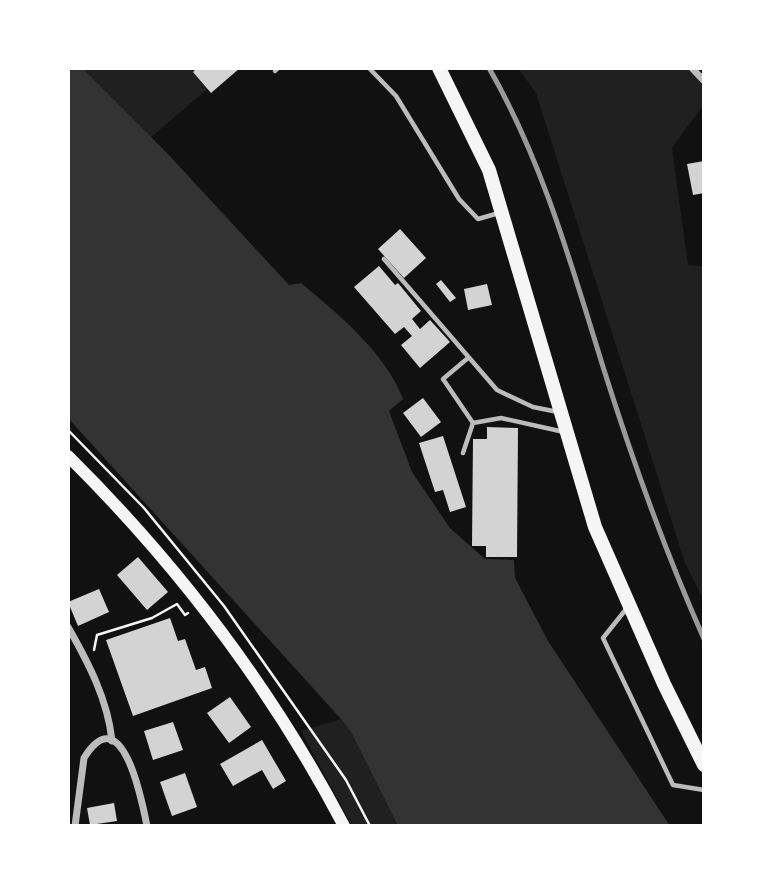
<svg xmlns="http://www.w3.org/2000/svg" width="772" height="894" viewBox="0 0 772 894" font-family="'Archivo Narrow',sans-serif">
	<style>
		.green { fill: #202020 }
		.water { fill: #333 }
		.building { fill: #d3d3d3 }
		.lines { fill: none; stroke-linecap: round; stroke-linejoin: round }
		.path { stroke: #f5f5f5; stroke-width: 2.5 }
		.service { stroke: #bcbcbc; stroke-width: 4.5 }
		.minor { stroke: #bcbcbc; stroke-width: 7 }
		.secondary { stroke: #f5f5f5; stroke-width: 12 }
		.primary { stroke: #f5f5f5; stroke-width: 14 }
		.rail { stroke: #9a9a9a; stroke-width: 5 }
	</style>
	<rect width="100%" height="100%" fill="#111"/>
	<g class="green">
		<path d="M81,68H232L150,138Z"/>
		<path d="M518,68H688L704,88V104L672,148L688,265L704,267V601L685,563L536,93Z"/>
		<path d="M341,719L351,732L398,826H352L301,731Z"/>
	</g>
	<path class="water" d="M68,68H82L166,152L289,285L301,283C339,315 385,352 403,399L389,411L412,472L450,528L485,559L514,560L515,578L548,641L670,826H398L351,732L341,719L68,418Z"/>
	<g class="building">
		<path d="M197,68H240L211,93L193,72Z"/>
		<path d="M704,161V193L693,195L687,164Z"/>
		<path d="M400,229L426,258L404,278L378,249Z"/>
		<path d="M379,266L395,285L398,283L421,311L412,319L420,329L430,320L450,342L420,368L401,345L412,336L404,327L395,334L354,287Z"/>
		<path d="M441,280L456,298L450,302L436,284Z"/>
		<path d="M487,284L492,305L468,310L464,289Z"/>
		<path d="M423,398L441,422L421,437L403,413Z"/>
		<path d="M487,427L518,428L517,557H486V546H472L473,439H487Z"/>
		<path d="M443,436L466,507L450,512L443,490L435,492L419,443Z"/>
		<path d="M138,557L168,592L147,610L117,575Z"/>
		<path d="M99,589L109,612L78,626L68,602Z"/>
		<path d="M170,618L178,641L185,639L196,670L205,667L212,688L133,716L106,640Z"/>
		<path d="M230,697L251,727L229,743L207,713Z"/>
		<path d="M173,722L183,750L153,760L144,731Z"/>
		<path d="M262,740L286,781L273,789L262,770L233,786L220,764Z"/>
		<path d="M185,773L197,807L172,816L160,782Z"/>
		<path d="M114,803L117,821L90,825L87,808Z"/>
	</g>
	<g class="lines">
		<g class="path">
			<path d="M68,430L144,508L224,606L346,780L370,826"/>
			<path d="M94,650L97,635L152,618L177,604L185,615L188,613"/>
		</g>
		<g class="service">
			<path d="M369,68L396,96L459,199L478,219L499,213"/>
			<path d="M275,71L278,68"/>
			<path d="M384,259L497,390L533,407L558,412"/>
			<path d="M468,358L443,379L473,423"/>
			<path d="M463,453L473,423L501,418L564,432"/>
			<path d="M627,608L603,638L673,785L704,790"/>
		</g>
		<g class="minor">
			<path d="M692,68L704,81"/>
			<path d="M68,627C88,662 108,700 112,741"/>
			<path d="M75,826L84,758C122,696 142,801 147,826"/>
		</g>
		<path class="secondary" d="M68,456C178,565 272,689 344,826"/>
		<path class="primary" d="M439,68L489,170L595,527L664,684L704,765"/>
		<path class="rail" d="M489,68C543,162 572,267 604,370C633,462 665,551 704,639"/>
	</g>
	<rect width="772" height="894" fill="none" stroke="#ffffff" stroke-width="140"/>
</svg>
